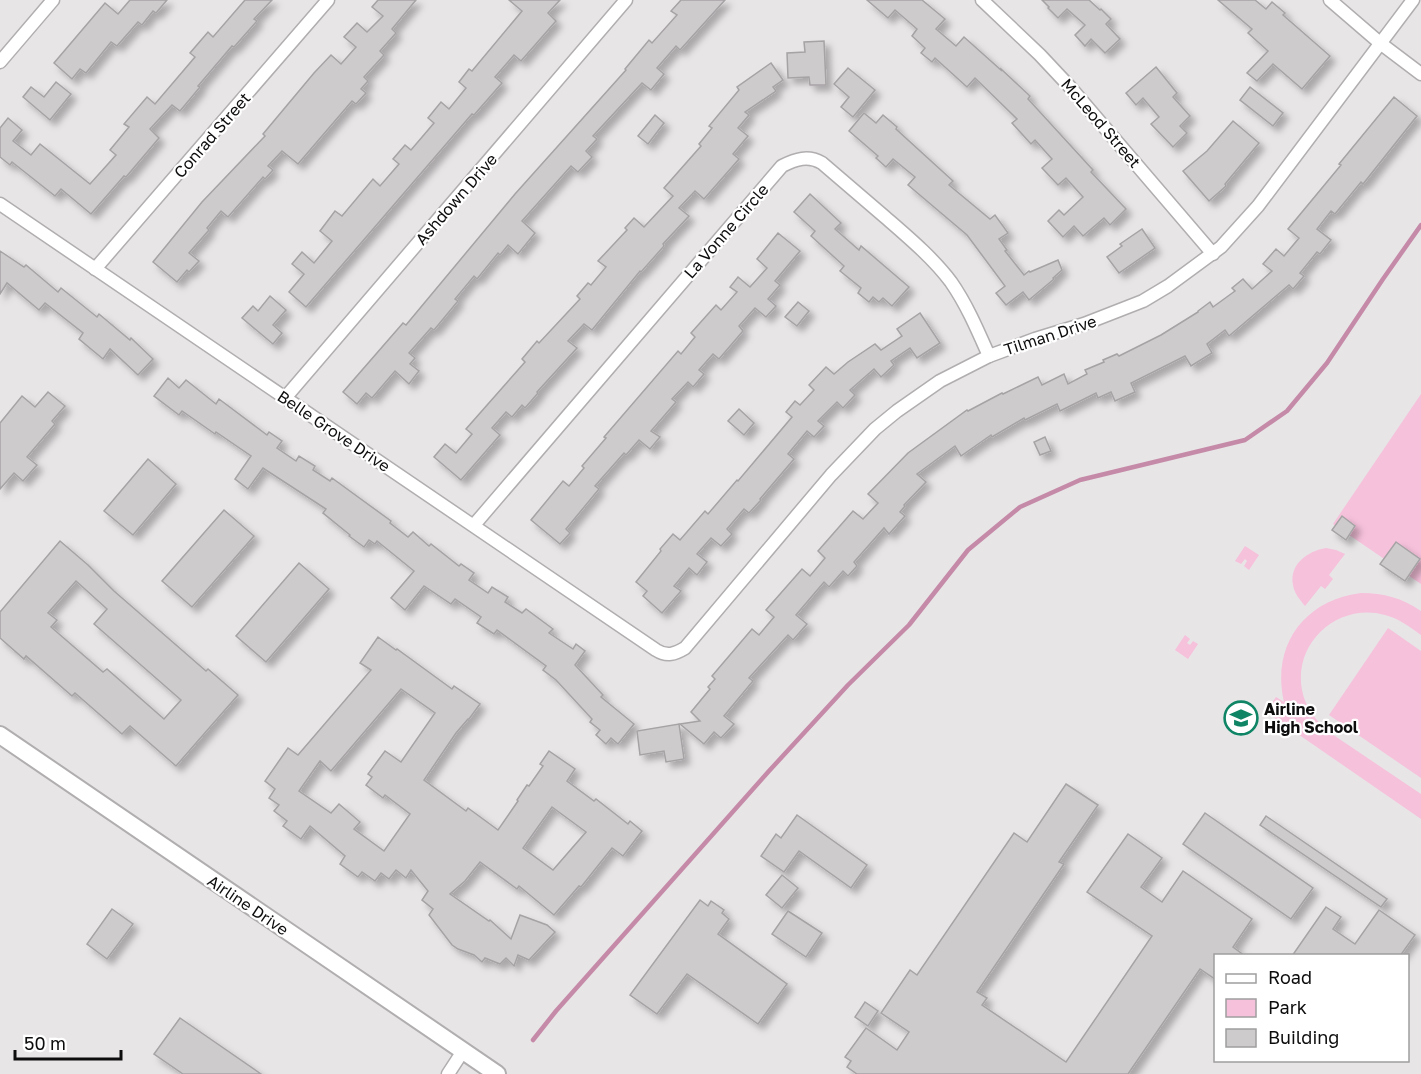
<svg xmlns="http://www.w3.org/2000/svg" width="1421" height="1074" viewBox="0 0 1421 1074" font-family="'Golos Text',sans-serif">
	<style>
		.green { fill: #f6c1db }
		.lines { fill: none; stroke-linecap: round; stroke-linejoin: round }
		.stream { stroke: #c58aa8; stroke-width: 4.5 }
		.building { fill: #cecbcd; stroke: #a6a3a5; stroke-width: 1.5; fill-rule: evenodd; filter: url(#shadow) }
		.street-casing { stroke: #b1aeaf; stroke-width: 15 }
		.secondary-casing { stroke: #b1aeaf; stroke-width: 20 }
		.street { stroke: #fff; stroke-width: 12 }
		.secondary { stroke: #fff; stroke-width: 16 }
		.labels { text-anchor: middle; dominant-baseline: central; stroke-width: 4.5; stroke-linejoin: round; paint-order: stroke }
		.street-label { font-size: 16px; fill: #0e0d0d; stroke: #fff }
		.poi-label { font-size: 16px; font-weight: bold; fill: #0e0d0d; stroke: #fff; text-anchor: start }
	</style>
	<defs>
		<filter id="shadow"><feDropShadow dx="5.5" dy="5.5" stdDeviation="3" flood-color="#0004"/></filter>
	</defs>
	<rect width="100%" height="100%" fill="#e8e5e7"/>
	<g class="green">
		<path d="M1421,394V584L1333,524Z"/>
		<path d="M1245,546L1259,555L1249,570L1244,566L1247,561L1245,559L1241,564L1235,561Z"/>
		<path d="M1326,548L1336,550L1345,554L1329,575L1333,579L1325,589L1321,586L1305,606C1300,600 1294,593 1293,585C1289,564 1308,551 1326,548Z"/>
		<path d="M1361,593C1384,593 1402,598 1421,611V635C1410,627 1398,618 1385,615C1339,602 1293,642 1302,690C1305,707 1316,721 1329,732L1421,794V819L1266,712L1276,697L1284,702C1271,646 1304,600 1361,593Z"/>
		<path d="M1388,628L1421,651V778L1329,715Z"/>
		<path d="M1185,635L1190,639L1187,643L1190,645L1193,641L1198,644L1188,659L1175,650Z"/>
	</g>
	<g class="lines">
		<path class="stream" d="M533,1040L556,1011L769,771L848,685L909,625L968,550L1020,507L1080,480L1245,440L1287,411L1327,363L1383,279L1421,225"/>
	</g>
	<g class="building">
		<path d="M130,0H167L156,13L153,11L142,25L138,22L117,46L111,42L86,73L80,69L72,79L54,63L105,3L118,14Z"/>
		<path d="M245,0H272L254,19L257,21L234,47L232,46L198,86L200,87L180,111L172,105L150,129L159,138L126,177L124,176L91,214L61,189L55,196L12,162L10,165L0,157V128L8,118L22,130L13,141L31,155L40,144L90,184L116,155L110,150L129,127L124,124L147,97L155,104L195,57L190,53L208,32L213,37Z"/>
		<path d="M378,0H416L392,29L396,33L380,51L384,55L364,77L368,81L361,89L366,93L356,104L352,101L298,164L282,151L268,166L273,170L265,179L263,177L228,217L221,211L207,228L209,230L189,253L199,261L189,272L187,270L177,282L153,262L202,202L265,136L263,134L314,73L331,55L341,64L356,47L344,37L357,23L367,32L383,16L372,7Z"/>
		<path d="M509,0H560L548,13L556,21L521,61L514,55L495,77L502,83L474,115L472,114L306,307L289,292L304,274L292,264L302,252L314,263L332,241L320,231L335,211L342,216L373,179L380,186L399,164L393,159L405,145L411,150L434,123L428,118L441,102L449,109L466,88L459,82L469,69L472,71L522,11Z"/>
		<path d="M681,0H725L680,50L676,46L657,68L664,74L651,90L642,83L593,136L597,139L586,151L592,157L578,172L571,166L522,221L535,233L518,254L508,245L500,255L498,253L477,279L474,276L455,299L458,301L434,330L431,328L409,353L415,358L410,364L419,371L409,384L395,371L372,398L366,393L357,404L343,392L403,323L406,325L515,194L626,70L625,69L649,40L652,43L677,15L671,11Z"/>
		<path d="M867,0H922L945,19L936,29L956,46L964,37L1001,70V69L1030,96L1028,99L1093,170L1091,172L1126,209L1110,225L1104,218L1083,236L1074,226L1063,237L1048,221L1059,210L1064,215L1083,197L1066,178L1058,185L1042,168L1052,159L1035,140L1031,144L1012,123L1017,119L975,78L967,87L935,58L932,62L921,53L925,48L912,36L917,29L895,10L888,18Z"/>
		<path d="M1042,0H1089L1100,10L1101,9L1111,19L1106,24L1120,39L1105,53L1091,39L1085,46L1075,35L1085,25L1067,9L1058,18L1048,8L1049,7Z"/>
		<path d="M1218,0H1255L1266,9L1272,2L1285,13L1283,15L1330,56L1302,89L1273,64L1257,81L1247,73L1268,51L1248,33L1252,29Z"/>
		<path d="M824,41L826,85H810L809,77L788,78L787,53L805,52L804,42Z"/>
		<path d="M771,63L783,80L773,87L776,91L745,112L749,115L738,128L748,136L733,154L739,159L704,199L695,191L679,208L689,216L663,244L664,246L641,272L640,271L592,330L584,324L568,341L577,348L537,392L538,393L525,408L522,405L512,417L506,412L492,428L500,435L461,480L434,457L445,444L456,453L472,434L466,429L525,362L522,359L537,341L539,343L580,299L577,296L588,283L591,285L606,267L598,261L627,230L625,228L634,218L644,227L673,196L664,188L701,146L699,144L712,128L709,126L739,90L737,87Z"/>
		<path d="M1156,67L1177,93L1173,97L1190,116L1180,126L1187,133L1173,147L1151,124L1159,117L1143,98L1136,105L1126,93Z"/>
		<path d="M848,68L875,90L853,117L841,107L849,97L834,84Z"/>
		<path d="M56,82L71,94L50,120L23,97L31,87L44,97Z"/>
		<path d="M1250,87L1283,113L1273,126L1240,100Z"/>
		<path d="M1394,97L1417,116L1363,184L1361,182L1335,214L1331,211L1317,229L1331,240L1320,254L1317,252L1300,273L1304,276L1293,289L1289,285L1229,336L1225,330L1207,344L1212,353L1191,366L1185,356L1131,383L1135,392L1115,401L1111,392L1098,398L1096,393L1060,411L1057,404L1025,420L1024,418L992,437L991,435L961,456L955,446L917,474L926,482L904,505L905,506L900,512L905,516L889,534L884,528L854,562L857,566L848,576L843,571L829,587L824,582L796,615L807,624L793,640L788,635L749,678L753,681L724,716L734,724L721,738L714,732L704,744L680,724L700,721L691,712L710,689L708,687L715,679L712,676L752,629L759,635L774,617L766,610L802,569L810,576L825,558L818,551L853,511L863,519L878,503L868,494L908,453L967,410L968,411L1002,393L1003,394L1038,377L1042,385L1064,374L1068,384L1087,374L1085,370L1104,362L1103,360L1117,354L1119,356L1161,335L1198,312V311L1210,302L1213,307L1235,291L1232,288L1243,279L1252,289L1272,271L1263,264L1276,249L1284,256L1299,238L1288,229L1341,165L1339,164Z"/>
		<path d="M864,113L876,123L883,115L897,127L896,129L953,181L949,185L990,219L995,215L1008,233L999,239L1007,250L1005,251L1024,275L1029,271L1030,272L1058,260L1062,270L1053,278L1054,279L1029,300L1023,292L1006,305L996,293L1005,286L967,235L908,185L915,177L893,159L886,167L876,158L878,156L849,131Z"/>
		<path d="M655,115L664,123L648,144L638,136Z"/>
		<path d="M1233,121L1259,143L1225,184L1226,186L1209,201L1183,171L1207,151Z"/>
		<path d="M810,194L841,223L835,229L859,250L861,246L909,287L892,306L883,298L879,302L873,297L869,302L858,293L861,288L840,271L844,266L811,236L815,231L794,212Z"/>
		<path d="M1142,229L1155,248L1119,273L1107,257L1122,246L1120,244Z"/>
		<path d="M778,233L800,251L775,281L780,285L768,299L776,306L766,317L755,308L739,326L743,331L719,359L713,354L699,370L704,374L693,387L688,382L672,399L676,402L651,431L660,437L650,449L639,440L626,455L624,453L595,486L599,489L566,529L570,533L560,544L531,520L563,481L569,486L584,468L582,466L606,438L604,437L678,351L681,354L695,337L691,333L716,305L721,310L737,292L730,287L738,277L750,287L767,268L757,259Z"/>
		<path d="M0,251L24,267L26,265L58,292L61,288L97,317L99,314L130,340L131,338L153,359L138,375L110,349L103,359L79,339L83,333L45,303L39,310L7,283L0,294Z"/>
		<path d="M270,296L286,310L273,325L282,333L273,344L242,318L253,306L258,311Z"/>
		<path d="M798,302L809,311L797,326L785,317Z"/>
		<path d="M920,313L940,343L917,358L910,348L891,361L894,365L881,377L874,369L850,390L855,395L843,408L837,402L818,421L824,426L814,437L807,431L788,454L794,459L760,499L761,500L749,513L744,509L727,529L732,534L721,546L711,538L697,554L707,562L697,575L689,568L674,586L681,591L662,613L643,596L647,591L636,582L661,551L660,549L673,534L680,540L705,511L708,514L737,480L738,481L792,417L786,412L795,401L800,405L814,390L809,385L826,367L834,374L848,362L875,344L881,350L902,336L897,329Z"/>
		<path d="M168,378L179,388L186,380L216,404L219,399L267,435L269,432L282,441L277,448L296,461L299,456L315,466L313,470L330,481L332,478L391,521L390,523L408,537L413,532L429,546L431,544L459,566L461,564L474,573L469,580L488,593L492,587L508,597L505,602L522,613L526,609L553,629L549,633L573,649L576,644L585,651L575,665L603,695L601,697L634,724L618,744L611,738L606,744L596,735L600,730L590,722L592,719L556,680L543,670L546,666L497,630L494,634L477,623L481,617L455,599L451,604L424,586L405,610L391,598L414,571L377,541L375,544L369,540L364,547L349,536L350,535L323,513L326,509L263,468L248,489L235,479L251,456L216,432L215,434L182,411L179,415L154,396Z"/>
		<path d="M48,392L65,406L52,421L55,424L27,457L37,465L23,481L14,473L0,489V423L22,396L35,407Z"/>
		<path d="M739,409L754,423L744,435L728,421Z"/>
		<path d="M1045,437L1051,451L1040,455L1034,442Z"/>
		<path d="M148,459L176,484L133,535L104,511Z"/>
		<path d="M224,510L254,536L192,607L162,581Z"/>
		<path d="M1342,516L1355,526L1346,540L1332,530Z"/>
		<path d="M60,541L88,565L114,591L206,671L208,669L238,695L176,766L130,726L122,734L75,693L72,696L26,656L24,659L0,638V612ZM76,581L107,609L94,624L181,700L164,719L107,669L103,672L51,627L57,620L48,613Z"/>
		<path d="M1396,542L1420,559L1405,581L1380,564Z"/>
		<path d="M299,563L329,589L266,662L236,636Z"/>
		<path d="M378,637L396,650L397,649L452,689L454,686L480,704L469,719H468L456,733L424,780L466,811L468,808L498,830L518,801L517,800L527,785L529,786L543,766L540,764L549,751L575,769L567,781L594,801L596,799L628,824L630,821L642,831L623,856L612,848L581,887L579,886L554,915L519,886L517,889L480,862L465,881L450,894L489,921L490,920L511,939L520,915L547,925L555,932L529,960L518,955L514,966L506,958L500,964L485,958L482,962L474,955L458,949L452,945L429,915L433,909L422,900L428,891L411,870L406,878L396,870L389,879L381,873L375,881L362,872L358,877L340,864L345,856L310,826L301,839L283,826L287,821L274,811L279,805L269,798L275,789L265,781L288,748L298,755L371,670L360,663ZM401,689L435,713L401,762L385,751L368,774L372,777L366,785L383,798L385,795L410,814L384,851L354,829L360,822L339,804L331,813L299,791L320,761L331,771ZM552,807L586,832L553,870L523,848Z"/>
		<path d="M679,724L684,759L666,762L664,751L640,755L637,731Z"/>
		<path d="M1066,784L1098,805L1059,862L1064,864L977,992L987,998L982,1005L1066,1062L1152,936L1087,892L1128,834L1162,858L1141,887L1162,902L1183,871L1252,919L1233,947L1245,956H1215V979L1200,969L1128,1074H857L847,1067L851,1061L845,1057L866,1028L897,1050L909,1032L881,1013L910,970L917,975L1014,833L1027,842Z"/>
		<path d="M1205,813L1313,888L1291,919L1183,844Z"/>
		<path d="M797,815L867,865L851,888L799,851L784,872L761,856L776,834L781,838Z"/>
		<path d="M1266,816L1387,899L1381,907L1260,825Z"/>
		<path d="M782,875L798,888L782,908L766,895Z"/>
		<path d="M700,900L708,906L711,901L724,910L722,913L729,919L718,934L787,984L758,1024L687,974L657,1014L630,995Z"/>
		<path d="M1326,907L1341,917L1333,929L1355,944L1379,910L1415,935L1400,956H1292Z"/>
		<path d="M112,909L133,924L107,959L87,944Z"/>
		<path d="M788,911L822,933L806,957L772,934Z"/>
		<path d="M865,1002L878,1011L868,1026L855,1017Z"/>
		<path d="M180,1018L261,1074H183L154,1054Z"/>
	</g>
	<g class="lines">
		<defs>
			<g id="street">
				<path d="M982,0L1040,55L1070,87L1213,254"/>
				<path d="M1330,0L1380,43L1421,74"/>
				<path d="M0,62L53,0"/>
				<path d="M0,204C218,354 438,500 656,650C667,657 675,654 685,648L831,475L875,429L897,411L940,381L989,356L1035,339L1084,324L1143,301L1168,286L1221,247L1258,206L1413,0"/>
				<path d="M95,269L328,0"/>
				<path d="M285,398L626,0"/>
				<path d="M474,525L782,166C796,159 808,155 822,163C843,181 864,199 885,217C908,237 933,258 951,282C967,305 978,331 989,356"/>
				<path d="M448,1074L463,1051"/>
			</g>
			<path id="secondary" d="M0,735L497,1074"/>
		</defs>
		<use href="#street" class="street-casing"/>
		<use href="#secondary" class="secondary-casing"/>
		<use href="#street" class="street"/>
		<use href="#secondary" class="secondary"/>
	</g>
	<defs>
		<symbol id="school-ring" viewBox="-11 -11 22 22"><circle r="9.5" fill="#fff" stroke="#0f8565" stroke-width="1.5"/><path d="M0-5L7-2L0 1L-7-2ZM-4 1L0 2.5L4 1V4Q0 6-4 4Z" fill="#0f8565"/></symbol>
	</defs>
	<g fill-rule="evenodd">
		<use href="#school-ring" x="1222" y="699" width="38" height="38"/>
	</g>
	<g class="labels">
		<g class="street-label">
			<text transform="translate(1101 123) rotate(49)">McLeod Street</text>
			<text transform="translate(212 135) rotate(-49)">Conrad Street</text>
			<text transform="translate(456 199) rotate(-49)">Ashdown Drive</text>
			<text transform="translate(726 231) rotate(-49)">La Vonne Circle</text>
			<text transform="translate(1050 335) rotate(-18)">Tilman Drive</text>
			<text transform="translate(334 431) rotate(34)">Belle Grove Drive</text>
			<text transform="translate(248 905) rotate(34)">Airline Drive</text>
		</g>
		<g class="poi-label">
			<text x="1264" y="709">Airline<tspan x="1264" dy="18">High School</tspan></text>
		</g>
	</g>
	<rect x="1214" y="954" width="195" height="108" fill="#ffffff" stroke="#9f9e9e" stroke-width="1.5"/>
	<rect x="1226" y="974" width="30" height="9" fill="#ffffff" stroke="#9f9e9e" stroke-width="1.5"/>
	<text x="1268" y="984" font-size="18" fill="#0e0d0d">Road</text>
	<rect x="1226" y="999" width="30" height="18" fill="#f6c1db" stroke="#9f9e9e" stroke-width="1.5"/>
	<text x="1268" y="1014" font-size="18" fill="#0e0d0d">Park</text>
	<rect x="1226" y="1029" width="30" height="18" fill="#cecbcd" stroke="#9f9e9e" stroke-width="1.5"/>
	<text x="1268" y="1044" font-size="18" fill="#0e0d0d">Building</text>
	<path d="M15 1050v9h106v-9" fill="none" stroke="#0e0d0d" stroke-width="3"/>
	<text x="24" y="1050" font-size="18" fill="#0e0d0d" stroke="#ffffff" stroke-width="4.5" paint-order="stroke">50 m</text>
</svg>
